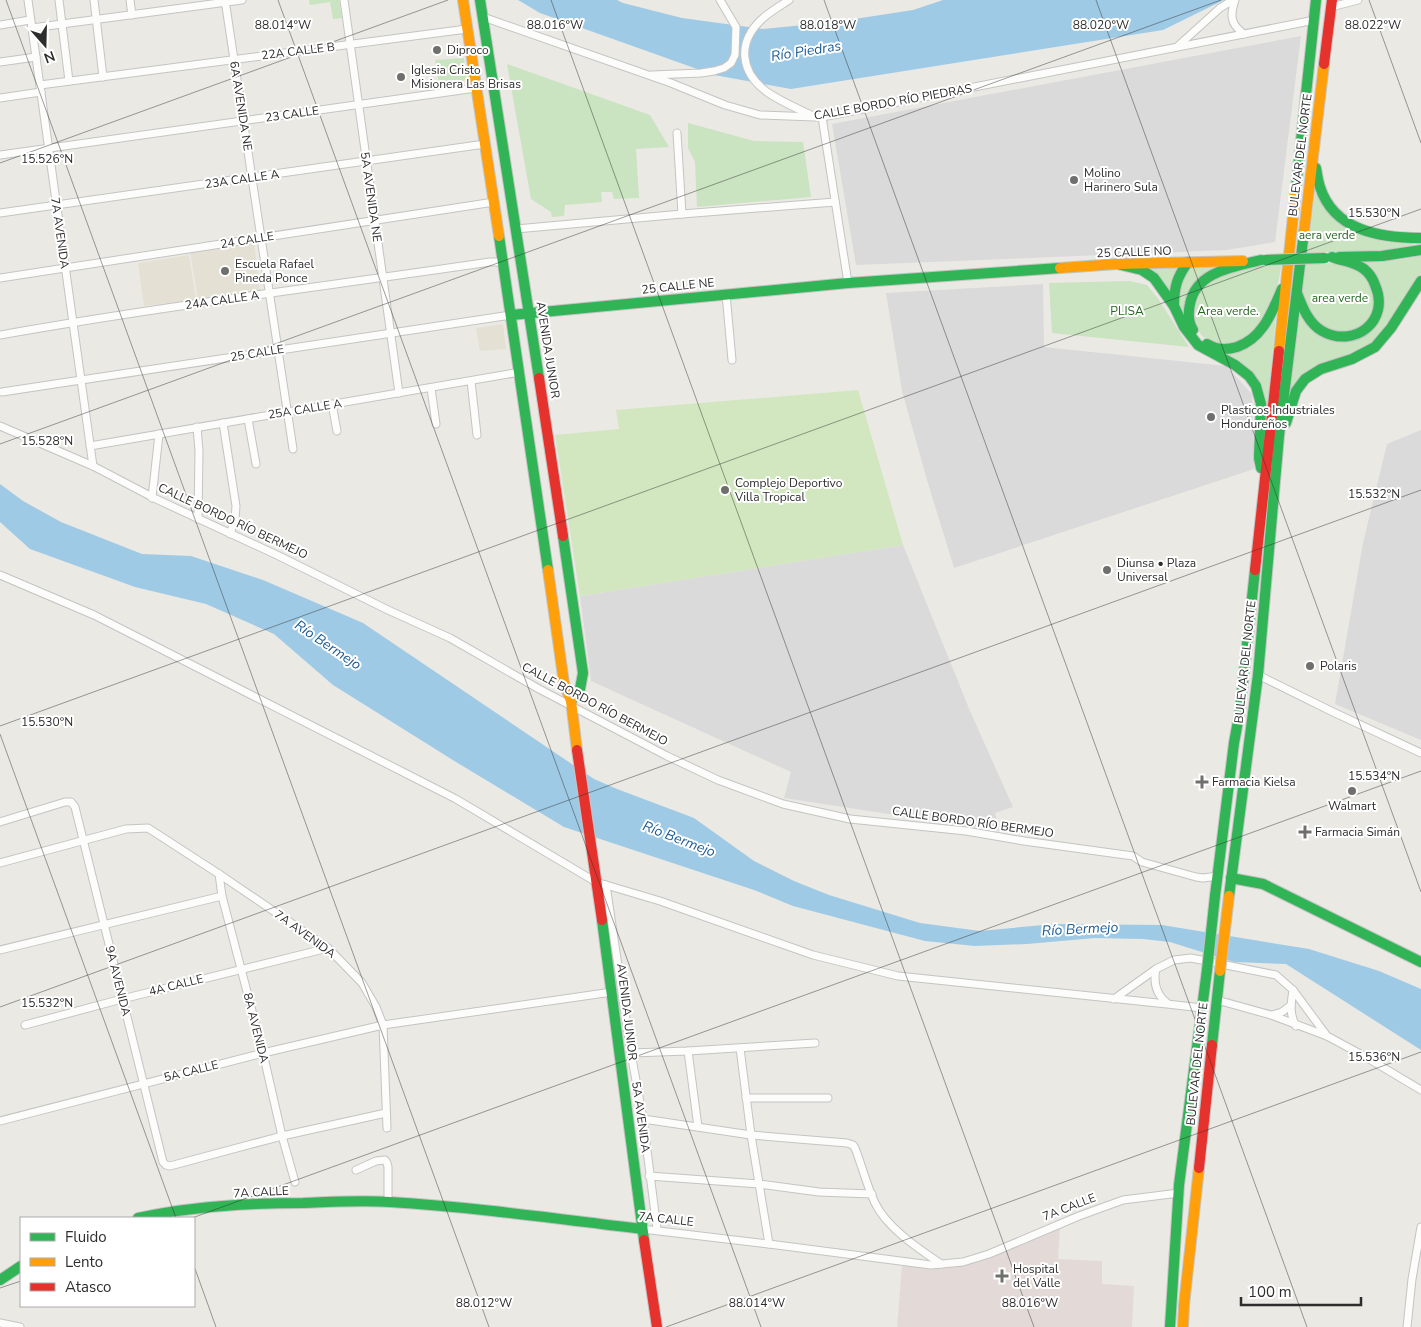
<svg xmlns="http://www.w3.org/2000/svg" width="1421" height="1327" viewBox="0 0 1421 1327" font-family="'Nunito Sans',sans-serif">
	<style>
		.industrial { fill: #dbdadb }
		.education { fill: #e4e1d4 }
		.medical { fill: #e3dad7 }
		.green { fill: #cae3c0 }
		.pitch { fill: #d2e7bf }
		.water { fill: #9fcae5 }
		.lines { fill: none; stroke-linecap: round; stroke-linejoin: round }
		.street-casing { stroke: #c4c4c4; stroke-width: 9 }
		.fast-casing { stroke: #c4c4c4; stroke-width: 12 }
		.slow-casing { stroke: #c4c4c4; stroke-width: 12 }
		.jam-casing { stroke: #c4c4c4; stroke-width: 12 }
		.street { stroke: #fcfcfb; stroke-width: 7 }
		.fast { stroke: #30b455; stroke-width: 10 }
		.slow { stroke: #ff9f0a; stroke-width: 10 }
		.jam { stroke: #e5322d; stroke-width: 10 }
		.fast-bridge-casing { stroke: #c4c4c4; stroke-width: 12; stroke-linecap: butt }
		.slow-bridge-casing { stroke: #c4c4c4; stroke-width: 12; stroke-linecap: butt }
		.fast-bridge { stroke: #30b455; stroke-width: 10 }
		.slow-bridge { stroke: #ff9f0a; stroke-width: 10 }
		.ticks { fill: none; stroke: #2d2d2d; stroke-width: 1; stroke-opacity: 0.45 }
		.poi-dot { fill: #6f6f6d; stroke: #fff; stroke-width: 2 }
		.labels { text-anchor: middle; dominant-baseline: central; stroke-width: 4; stroke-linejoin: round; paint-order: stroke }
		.poi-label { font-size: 12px; fill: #2d2d2d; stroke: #fff; text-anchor: start }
		.street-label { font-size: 12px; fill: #2d2d2d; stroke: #fff }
		.park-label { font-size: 12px; fill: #276622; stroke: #fff }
		.water-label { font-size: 14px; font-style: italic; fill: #1a5a95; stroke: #fff }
		.ticks-label { font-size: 12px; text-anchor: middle; fill: #2d2d2d; stroke: #fff; stroke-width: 4; stroke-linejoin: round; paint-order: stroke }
	</style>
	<rect width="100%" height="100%" fill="#eae9e4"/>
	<g class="industrial">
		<path d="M1301,36L1275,242L1227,250L856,265L832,124Z"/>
		<path d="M1043,284L1044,347L1226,366L1252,394L1254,469L954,568L927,480L902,391L886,293Z"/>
		<path d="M1421,430V740L1335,704L1363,543L1387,444Z"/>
		<path d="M903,545L970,711L1013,807L995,813L1000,831L784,798L791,772L591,681L580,596Z"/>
	</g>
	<g class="education">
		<path d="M254,242L260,291L198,300L190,251Z"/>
		<path d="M189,255L196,300L144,306L138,263Z"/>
		<path d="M503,324L506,349L480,351L476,328Z"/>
	</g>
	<path class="medical" d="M1060,1227L1058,1259L1102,1261V1284L1134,1286L1132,1327H897L902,1266L937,1268L988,1257Z"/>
	<g class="green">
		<path d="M309,0H339L342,18L333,19L330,2L310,5Z"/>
		<path d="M464,58L467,80L439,84L435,60Z"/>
		<path d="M507,64L650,115L669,147L636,149L639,198L614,199L612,192H601L602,202L565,205L564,216L552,217L551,212L531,199Z"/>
		<path d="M688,123L754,141L803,142L811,197L697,207L695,162L688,148Z"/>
		<path d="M1316,188L1338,222L1421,243L1385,250L1307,253Z"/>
		<path d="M1421,256V274L1398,309L1370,346L1318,366L1288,408L1300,310L1302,315L1350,340L1384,301L1357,262L1399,260Z"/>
		<path d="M1339,263L1363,273L1377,302L1366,324L1349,333L1322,327L1311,315L1302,294L1306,264Z"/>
		<path d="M1226,266L1208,274L1185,315L1177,304V287L1189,267Z"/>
		<path d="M1254,266H1281C1279,286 1271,309 1260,325C1255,332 1248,337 1243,342L1213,344L1202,336L1196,327L1192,312L1199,290L1213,279Z"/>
		<path d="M1146,268H1180L1170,296Z"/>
		<path d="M1130,281L1147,285L1159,300L1189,347L1052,333L1049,283Z"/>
		<path d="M1277,306L1263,451L1258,383L1217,353L1247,348Z"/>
	</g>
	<path class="pitch" d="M858,390L903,545L580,596L555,435L619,429L616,410Z"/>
	<g class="water">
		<path d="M518,0H617L623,3L682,18L763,29L835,22L913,10L943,0H1224L1163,30L791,89L714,75L540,13Z"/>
		<path d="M0,484L23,501L61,522L142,554L191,556L263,580L363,623L594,779L617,789L694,818L754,861L794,881L829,895L920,923L980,931L1054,924L1162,925L1309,949L1379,971L1421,989V1050L1286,964L1234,962L1170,942L1143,939L1095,938L1027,944L975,946L925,941L793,906L754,890L564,827L456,762L333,685L274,634L206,604L135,587L30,549L0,522Z"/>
	</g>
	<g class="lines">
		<defs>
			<g id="street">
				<path d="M28,0L93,466"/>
				<path d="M59,0L69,81"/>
				<path d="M94,0L103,77"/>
				<path d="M130,0L132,15"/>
				<path d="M225,0L293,449"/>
				<path d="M344,0L399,393"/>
				<path d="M789,0C780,6 769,12 761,20C737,43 740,72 767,92C780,101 796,108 811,115"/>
				<path d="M1235,0C1230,15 1230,24 1244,34"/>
				<path d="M1331,7L1358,0"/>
				<path d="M483,17L671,83L725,105L760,115L814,117H822L1315,20"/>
				<path d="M0,25L30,20"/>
				<path d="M32,28L242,0"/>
				<path d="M1178,46L1220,8L1233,0"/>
				<path d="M0,62L36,57"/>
				<path d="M652,75L701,73L714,71L724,68L731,63L735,55L736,27L720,0"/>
				<path d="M40,85L467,29"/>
				<path d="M0,98L41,92"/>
				<path d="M822,117L848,283"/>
				<path d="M677,133L682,214"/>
				<path d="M0,155L476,88"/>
				<path d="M0,213L485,144"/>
				<path d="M516,229L682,214L835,202"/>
				<path d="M0,278L494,202"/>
				<path d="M726,294L732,360"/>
				<path d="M0,335C163,306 327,286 490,262H503"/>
				<path d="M471,381L477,435"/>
				<path d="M431,388L436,424"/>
				<path d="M2,392L511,315"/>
				<path d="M332,404L337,431"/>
				<path d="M248,419L256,464"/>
				<path d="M223,423L236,506L235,519L230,534"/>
				<path d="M0,426L93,466L156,499L279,556L388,610L450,638L539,689L667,756L718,780L783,804L850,819L966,831L1024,841L1133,856L1142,862L1196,877L1203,878L1218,876"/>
				<path d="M197,427L199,451L198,519"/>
				<path d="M90,446L520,372"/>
				<path d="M152,498L159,434"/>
				<path d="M0,575L94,615L456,799L596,882L660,901L813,955L898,976L1167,1004L1202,1008"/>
				<path d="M1258,675L1333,712L1421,753"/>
				<path d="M0,822L65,802H71L75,807L163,1162L166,1165L170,1166L282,1136L386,1113"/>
				<path d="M0,863L126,829L148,828L219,874L328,948L362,983L376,1007L383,1025L387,1128"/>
				<path d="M219,874L222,896L263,1053L282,1136L295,1182"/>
				<path d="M606,885L631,1053L643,1119L657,1229"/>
				<path d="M0,950L222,896"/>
				<path d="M1156,969C1153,983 1156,994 1167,1003"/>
				<path d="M1293,990C1291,1003 1289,1014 1296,1026"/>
				<path d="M1114,999L1156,969L1174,960L1191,958L1276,975L1293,990L1327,1036"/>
				<path d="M1217,1000L1271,1015L1327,1036L1364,1056L1421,1090"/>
				<path d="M1272,1015L1282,1012L1291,1005"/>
				<path d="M25,1025L122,999L328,948"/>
				<path d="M740,1048L751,1135L769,1244"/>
				<path d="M688,1051L698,1127"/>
				<path d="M631,1053L688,1051L815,1043"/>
				<path d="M746,1098H828"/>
				<path d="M643,1119L751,1135L847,1143L853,1145L855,1148C862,1166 867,1186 875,1203C887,1228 919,1249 941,1264"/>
				<path d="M0,1121L263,1053L383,1025L612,992"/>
				<path d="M356,1170L376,1161L385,1160L387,1163L388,1167V1202"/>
				<path d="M649,1176L759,1184L819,1192L872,1194"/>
				<path d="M642,1229L769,1244L931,1265L963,1262L989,1254L1079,1216L1123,1200L1179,1193"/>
				<path d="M0,1323L20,1327"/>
				<path d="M1407,1327L1412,1279L1421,1227"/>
			</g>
			<g id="fast">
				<path d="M480,0L539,378"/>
				<path d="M1316,168C1317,174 1318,181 1320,187C1334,231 1381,238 1421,238"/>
				<path d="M1296,188L1316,0"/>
				<path d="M499,236L548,570"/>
				<path d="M1339,257L1382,256L1421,250"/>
				<path d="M1117,264L1142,270L1154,278L1174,306L1184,327L1198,345L1235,365L1249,376L1256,386L1261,404L1259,458L1261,468"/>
				<path d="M1297,293C1302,306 1308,323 1322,331C1354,349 1391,321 1375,285C1373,279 1369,273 1364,269C1355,262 1342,261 1332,257"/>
				<path d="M1174,306C1174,287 1177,277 1188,262"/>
				<path d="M511,315L848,283L1060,268"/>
				<path d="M1193,330C1188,322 1188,313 1190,304C1196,271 1234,267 1261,260"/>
				<path d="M1207,344C1216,350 1227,350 1237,347C1263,338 1272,312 1282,289"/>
				<path d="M1286,423L1296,391L1305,379L1321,369L1352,359L1375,347L1391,328L1421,281"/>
				<path d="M563,536L583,673L580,689L571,701"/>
				<path d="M1231,878L1263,884L1421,962"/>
				<path d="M1215,896L1234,743L1240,710L1255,570"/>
				<path d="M1229,896L1258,675L1279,436L1304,232"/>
				<path d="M602,920L644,1240"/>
				<path d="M1212,1045L1220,971"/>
				<path d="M138,1218C192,1206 248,1203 303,1203C332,1202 361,1200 390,1202C474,1207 558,1219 642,1229"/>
				<path d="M0,1280L21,1266"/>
				<path d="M1170,1327L1179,1185L1207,970"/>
			</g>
			<g id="slow">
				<path d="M463,0L499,236"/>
				<path d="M1304,232L1324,64"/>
				<path d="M1060,268L1117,264L1243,261"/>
				<path d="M1279,351L1296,188"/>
				<path d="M548,570L564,683L571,701L577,750"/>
				<path d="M1183,1327L1184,1305L1199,1168"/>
			</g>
			<g id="jam">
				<path d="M1324,64L1332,0"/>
				<path d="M539,378L563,536"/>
				<path d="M1255,570L1279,351"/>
				<path d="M577,750L602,920"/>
				<path d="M1199,1168L1212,1045"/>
				<path d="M644,1240L657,1327"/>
			</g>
		</defs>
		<use href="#street" class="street-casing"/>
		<use href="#fast" class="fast-casing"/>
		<use href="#slow" class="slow-casing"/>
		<use href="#jam" class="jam-casing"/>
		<use href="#street" class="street"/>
		<use href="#fast" class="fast"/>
		<use href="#slow" class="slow"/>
		<use href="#jam" class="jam"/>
		<defs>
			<g id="fast-bridge">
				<path d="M1265,260L1325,258"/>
				<path d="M1207,970L1215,896"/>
			</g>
			<path id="slow-bridge" d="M1220,971L1229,896"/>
		</defs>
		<use href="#fast-bridge" class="fast-bridge-casing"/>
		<use href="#slow-bridge" class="slow-bridge-casing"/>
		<use href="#fast-bridge" class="fast-bridge"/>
		<use href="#slow-bridge" class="slow-bridge"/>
	</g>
	<path class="ticks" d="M6,0L489,1327M278,0L761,1327M551,0L1034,1327M824,0L1307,1327M1096,0L1421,892M1369,0L1421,143M0,163L448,0M0,444L1221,0M0,726L1421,209M0,734L176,1218M0,1007L1421,490M192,1218L1421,771M194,1266L216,1327M0,1288L21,1281M666,1327L1421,1052"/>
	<g class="poi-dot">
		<circle cx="437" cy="50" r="5"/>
		<circle cx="401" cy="77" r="5"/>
		<circle cx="1074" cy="180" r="5"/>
		<circle cx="225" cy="271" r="5"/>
		<circle cx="1211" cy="417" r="5"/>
		<circle cx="725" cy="490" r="5"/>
		<circle cx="1107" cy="570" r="5"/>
		<circle cx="1310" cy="666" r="5"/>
		<path d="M1199.5 774.5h5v5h5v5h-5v5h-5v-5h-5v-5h5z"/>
		<circle cx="1352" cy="791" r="5"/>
		<path d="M1302.5 824.5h5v5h5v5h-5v5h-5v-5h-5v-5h5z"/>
		<path d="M999.5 1268.5h5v5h5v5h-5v5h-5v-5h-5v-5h5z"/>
	</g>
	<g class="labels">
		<g class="poi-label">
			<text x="447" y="50">Diproco</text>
			<text x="411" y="70">Iglesia Cristo<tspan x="411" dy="14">Misionera Las Brisas</tspan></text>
			<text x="1084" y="173">Molino<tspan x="1084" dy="14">Harinero Sula</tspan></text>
			<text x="235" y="264">Escuela Rafael<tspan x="235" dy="14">Pineda Ponce</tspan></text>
			<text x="1221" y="410">Plasticos Industriales<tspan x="1221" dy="14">Hondureños</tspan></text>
			<text x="735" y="483">Complejo Deportivo<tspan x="735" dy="14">Villa Tropical</tspan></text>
			<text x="1117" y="563">Diunsa • Plaza<tspan x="1117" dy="14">Universal</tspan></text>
			<text x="1320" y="666">Polaris</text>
			<text x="1212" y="782">Farmacia Kielsa</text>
			<text x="1352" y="806" text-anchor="middle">Walmart</text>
			<text x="1315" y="832">Farmacia Simán</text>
			<text x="1013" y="1269">Hospital<tspan x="1013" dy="14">del Valle</tspan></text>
		</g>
		<g class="street-label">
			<text transform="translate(298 51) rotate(-7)">22A CALLE B</text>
			<text transform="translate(893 102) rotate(-10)">CALLE BORDO RÍO PIEDRAS</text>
			<text transform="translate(241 106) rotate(81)">6A AVENIDA NE</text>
			<text transform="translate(292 114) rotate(-8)">23 CALLE</text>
			<text transform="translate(1300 155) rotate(-83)">BULEVAR DEL NORTE</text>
			<text transform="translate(242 179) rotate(-8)">23A CALLE A</text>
			<text transform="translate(371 197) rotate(82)">5A AVENIDA NE</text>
			<text transform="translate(60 233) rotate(82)">7A AVENIDA</text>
			<text transform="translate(247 240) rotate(-9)">24 CALLE</text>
			<text transform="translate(1134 252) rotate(-2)">25 CALLE NO</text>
			<text transform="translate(678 286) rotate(-6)">25 CALLE NE</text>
			<text transform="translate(222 300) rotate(-8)">24A CALLE A</text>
			<text transform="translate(548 350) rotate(81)">AVENIDA JUNIOR</text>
			<text transform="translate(257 353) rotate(-9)">25 CALLE</text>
			<text transform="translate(305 409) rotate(-9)">25A CALLE A</text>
			<text transform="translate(233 521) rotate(25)">CALLE BORDO RÍO BERMEJO</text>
			<text transform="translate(1245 662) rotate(-84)">BULEVAR DEL NORTE</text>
			<text transform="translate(595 704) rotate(28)">CALLE BORDO RÍO BERMEJO</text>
			<text transform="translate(973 822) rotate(8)">CALLE BORDO RÍO BERMEJO</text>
			<text transform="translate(305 934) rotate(36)">7A AVENIDA</text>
			<text transform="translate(118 981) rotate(76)">9A AVENIDA</text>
			<text transform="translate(176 985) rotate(-14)">4A CALLE</text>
			<text transform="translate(627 1012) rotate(83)">AVENIDA JUNIOR</text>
			<text transform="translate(256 1028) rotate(76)">8A AVENIDA</text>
			<text transform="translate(1197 1064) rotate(-84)">BULEVAR DEL NORTE</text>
			<text transform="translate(191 1071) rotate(-14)">5A CALLE</text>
			<text transform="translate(641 1117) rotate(82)">5A AVENIDA</text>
			<text transform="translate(261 1192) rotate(-3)">7A CALLE</text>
			<text transform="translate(1069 1207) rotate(-21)">7A CALLE</text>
			<text transform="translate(666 1219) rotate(6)">7A CALLE</text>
		</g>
		<g class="park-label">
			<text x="1327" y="235">aera verde</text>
			<text x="1340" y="298">area verde</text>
			<text x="1127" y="311">PLISA</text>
			<text x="1228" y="311">Area verde.</text>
		</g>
		<g class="water-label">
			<text transform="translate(806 51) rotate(-9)">Río Piedras</text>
			<text transform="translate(328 645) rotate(34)">Río Bermejo</text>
			<text transform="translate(679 839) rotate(21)">Río Bermejo</text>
			<text transform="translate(1080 929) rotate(-3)">Río Bermejo</text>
		</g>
	</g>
	<g class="ticks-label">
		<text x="555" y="29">88.016°W</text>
		<text x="828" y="29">88.018°W</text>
		<text x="1101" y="29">88.020°W</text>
		<text x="283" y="29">88.014°W</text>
		<text x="1373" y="29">88.022°W</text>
		<text x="47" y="163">15.526°N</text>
		<text x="1374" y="217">15.530°N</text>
		<text x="47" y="445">15.528°N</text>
		<text x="1374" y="498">15.532°N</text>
		<text x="47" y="726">15.530°N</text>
		<text x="1374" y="780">15.534°N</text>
		<text x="47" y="1007">15.532°N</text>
		<text x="1374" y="1061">15.536°N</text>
		<text x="484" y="1307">88.012°W</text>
		<text x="757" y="1307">88.014°W</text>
		<text x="1030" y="1307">88.016°W</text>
	</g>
	<rect x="20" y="1217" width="175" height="90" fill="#ffffff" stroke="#ababab"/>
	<rect x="30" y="1233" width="25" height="8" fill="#30b455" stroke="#ababab"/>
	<text x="65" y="1242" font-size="15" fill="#2d2d2d">Fluido</text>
	<rect x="30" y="1258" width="25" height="8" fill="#ff9f0a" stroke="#ababab"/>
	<text x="65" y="1267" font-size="15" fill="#2d2d2d">Lento</text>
	<rect x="30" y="1283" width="25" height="8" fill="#e5322d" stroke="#ababab"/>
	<text x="65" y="1292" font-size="15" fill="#2d2d2d">Atasco</text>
	<g transform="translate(45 45) rotate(160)" stroke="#ffffff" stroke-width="4" paint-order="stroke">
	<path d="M0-4L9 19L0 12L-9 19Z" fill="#2d2d2d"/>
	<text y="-8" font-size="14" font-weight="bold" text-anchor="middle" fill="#2d2d2d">N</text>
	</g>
	<path d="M1241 1297v8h120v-8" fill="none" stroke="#2d2d2d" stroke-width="2.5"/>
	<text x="1248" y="1297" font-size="15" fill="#2d2d2d" stroke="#ffffff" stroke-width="4" paint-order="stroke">100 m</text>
</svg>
